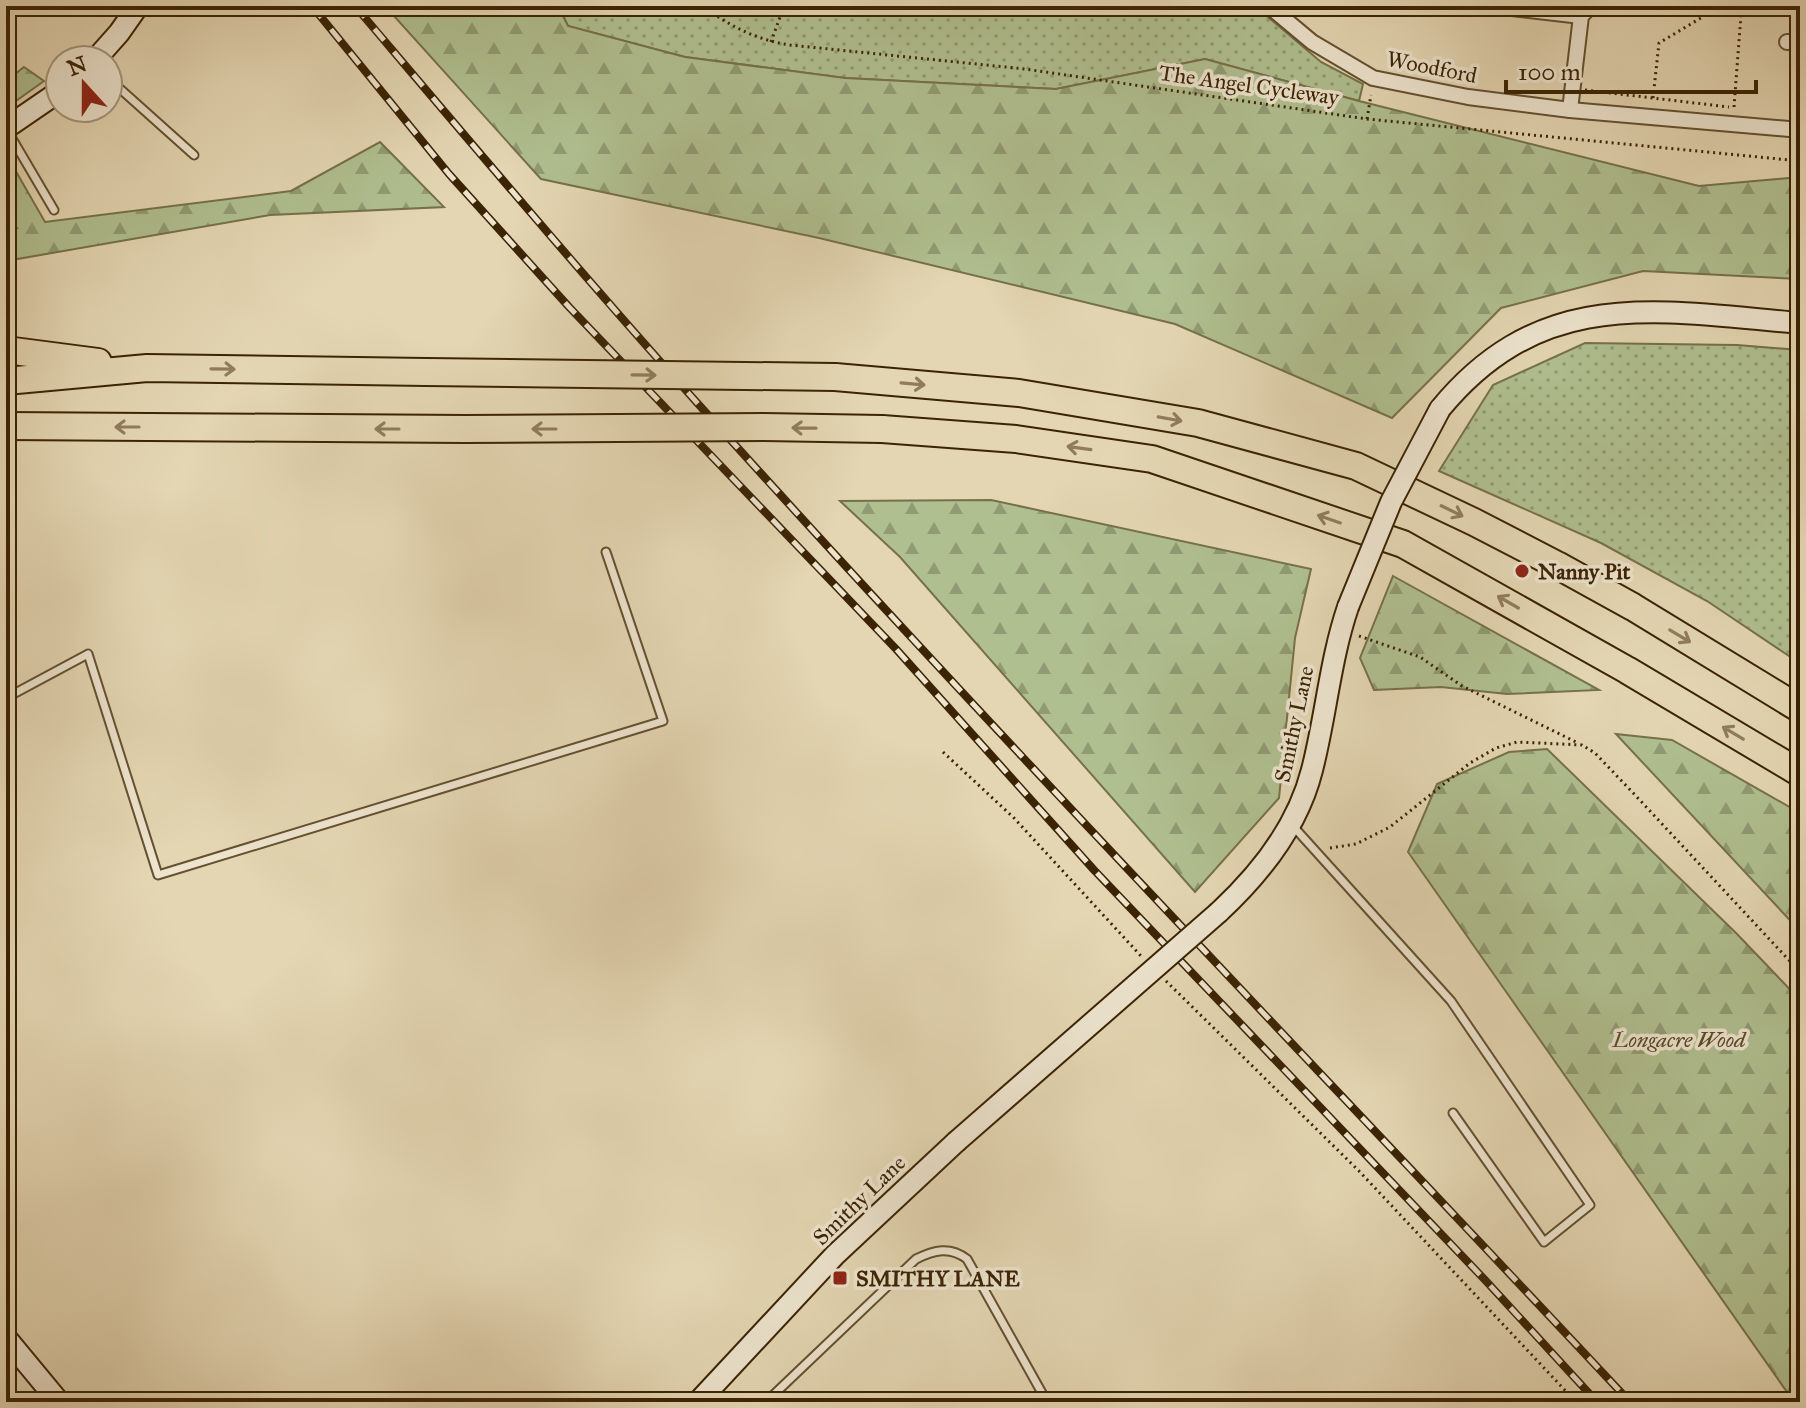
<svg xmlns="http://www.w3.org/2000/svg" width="1806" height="1408" viewBox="0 0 1806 1408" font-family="'IM FELL Great Primer',serif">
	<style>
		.grass { fill: url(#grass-dots); stroke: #76714a; stroke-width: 2 }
		.forest { fill: url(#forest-firs); stroke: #76714a; stroke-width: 2 }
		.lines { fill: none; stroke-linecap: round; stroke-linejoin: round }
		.lane-casing { stroke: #655030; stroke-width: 11 }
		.street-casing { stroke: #655030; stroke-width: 18 }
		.secondary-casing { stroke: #3b2304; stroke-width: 24 }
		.highway-casing { stroke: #3b2304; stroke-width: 30 }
		.path { stroke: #3b2304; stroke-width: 3; stroke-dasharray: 2 4; stroke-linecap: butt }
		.lane { stroke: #ede4ce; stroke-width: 7 }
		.street { stroke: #ede4ce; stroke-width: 14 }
		.secondary { stroke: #ede4ce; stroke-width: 20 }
		.highway { stroke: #e4d6b3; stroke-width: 26 }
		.rail-casing { stroke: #3b2304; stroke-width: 8 }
		.rail { stroke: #ede4ce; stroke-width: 5; stroke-dasharray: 15; stroke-linecap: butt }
		.secondary-bridge-casing { stroke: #3b2304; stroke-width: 24; stroke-linecap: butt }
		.highway-bridge-casing { stroke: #3b2304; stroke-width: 30; stroke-linecap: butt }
		.secondary-bridge { stroke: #ede4ce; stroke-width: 20 }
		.highway-bridge { stroke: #e4d6b3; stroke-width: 26 }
		.oneway { stroke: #907c5c }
		.poi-dot { fill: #8f2418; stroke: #ede4ce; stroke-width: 3 }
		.labels { text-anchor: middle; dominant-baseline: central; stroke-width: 7; stroke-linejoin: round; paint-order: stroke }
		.street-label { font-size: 22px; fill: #3b2304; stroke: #ede4ce }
		.poi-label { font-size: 22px; font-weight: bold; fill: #3b2304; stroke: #ede4ce; text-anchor: start }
		.park-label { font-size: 22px; font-style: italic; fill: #584a27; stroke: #ede4ce }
	</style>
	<defs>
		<pattern id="grass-dots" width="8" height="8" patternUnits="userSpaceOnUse" patternTransform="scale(2)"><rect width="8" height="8" fill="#b0bf90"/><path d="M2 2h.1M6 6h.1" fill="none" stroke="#909b73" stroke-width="1.8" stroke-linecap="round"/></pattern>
		<pattern id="forest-firs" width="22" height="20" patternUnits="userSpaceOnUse" patternTransform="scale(2)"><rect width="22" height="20" fill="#b0bf90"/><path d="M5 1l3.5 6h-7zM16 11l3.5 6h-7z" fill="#909b73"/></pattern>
	</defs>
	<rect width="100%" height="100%" fill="#e4d6b3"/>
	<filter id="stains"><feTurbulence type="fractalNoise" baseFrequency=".0025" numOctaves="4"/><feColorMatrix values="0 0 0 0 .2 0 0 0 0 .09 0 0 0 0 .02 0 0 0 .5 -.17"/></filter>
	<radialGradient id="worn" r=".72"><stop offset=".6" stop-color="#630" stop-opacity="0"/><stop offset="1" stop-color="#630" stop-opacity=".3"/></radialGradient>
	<g class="grass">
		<path d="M558,6H1255L1321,62L1363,84L1359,101L1205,59L1056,89L845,78L685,57L568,26Z"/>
		<path d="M1585,343L1737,345L1800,350V646L1789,656L1707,601L1601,543L1439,471L1493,385Z"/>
	</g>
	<g class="forest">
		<path d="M385,6H558L568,26L685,57L845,78L1056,89L1205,59L1359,101L1699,186L1800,177V279L1643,271L1501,308L1392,418L1175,324L819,238L541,179Z"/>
		<path d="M24,67L44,81L6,108V81Z"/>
		<path d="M380,142L444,207L270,215L6,261V230L17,228L6,217V154L45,222L291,191Z"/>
		<path d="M991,500L1311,569L1295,638L1279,798L1195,892L900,557L840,501Z"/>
		<path d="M1393,576L1599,690L1507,694L1441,687L1374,690L1360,658Z"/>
		<path d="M1616,734L1672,740L1800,813V931Z"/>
		<path d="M1547,749L1737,934L1800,1000V1402H1794L1408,852L1437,784L1509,752Z"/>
	</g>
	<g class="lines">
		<defs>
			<g id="lane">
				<path d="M108,78L194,155"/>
				<path d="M7,130L54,210"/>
				<path d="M6,698L88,654L158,875L663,721L606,552"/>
				<path d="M1292,825L1451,1001L1590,1205L1544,1242L1453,1113"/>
				<path d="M766,1402L916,1259C934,1250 950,1246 967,1259L1047,1402"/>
			</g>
			<g id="street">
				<path d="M1269,6L1312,42L1373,78L1468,97L1570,110L1800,130"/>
				<path d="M1495,6L1581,16"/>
				<path d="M1787,42H1800"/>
				<path d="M1570,110L1581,16L1591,6"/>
			</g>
			<g id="secondary">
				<path d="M95,60L119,33L138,6"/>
				<path d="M6,128L60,91"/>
				<path d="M1440,409C1542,285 1658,311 1800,323"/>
				<path d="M1219,912C1261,873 1298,826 1312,770C1326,716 1330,660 1348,607"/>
				<path d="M6,1338L59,1402"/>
				<path d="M698,1402L835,1255L956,1142"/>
			</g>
			<g id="highway">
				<path d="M6,350L98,362"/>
				<path d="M835,377L1019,393L1198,423L1356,466L1474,522L1557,565L1633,607L1800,709"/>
				<path d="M6,381L147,368L426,372"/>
				<path d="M6,426L465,429"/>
				<path d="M882,429L1016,439L1152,459L1403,544L1627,670L1800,773"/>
			</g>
		</defs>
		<use href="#lane" class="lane-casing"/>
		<use href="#street" class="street-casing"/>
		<use href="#secondary" class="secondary-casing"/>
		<use href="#highway" class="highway-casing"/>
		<g class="path">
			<path d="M703,6C729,26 757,40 790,45L1025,69L1367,119L1800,161"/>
			<path d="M771,42L784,6"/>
			<path d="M1585,90L1729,107"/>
			<path d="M1653,98L1659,43L1721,6"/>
			<path d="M1734,107L1741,15L1756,6"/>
			<path d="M1367,119L1371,95"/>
			<path d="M1359,636L1420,657L1462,686L1578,743"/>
			<path d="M943,752L1014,818L1141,956"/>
			<path d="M1330,848L1356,844L1390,827L1470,763L1496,748L1517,742L1582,745L1595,753L1636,796L1800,972"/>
			<path d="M1166,981L1359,1171L1576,1402"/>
		</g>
		<use href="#lane" class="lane"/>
		<use href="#street" class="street"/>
		<use href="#secondary" class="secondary"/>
		<use href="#highway" class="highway"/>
		<defs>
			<g id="rail">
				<path d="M312,6L449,174L570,308L896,649L1094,870L1486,1281L1597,1402"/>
				<path d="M355,6C472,144 588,282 709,416C1010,750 1323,1074 1630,1402"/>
			</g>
		</defs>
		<use href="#rail" class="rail-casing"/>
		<use href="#rail" class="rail"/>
		<defs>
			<g id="secondary-bridge">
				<path d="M1348,607L1391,502L1440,409"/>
				<path d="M956,1142L1219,912"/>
			</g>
			<g id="highway-bridge">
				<path d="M426,372L835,377"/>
				<path d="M465,429L764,427L882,429"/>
			</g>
		</defs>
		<use href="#secondary-bridge" class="secondary-bridge-casing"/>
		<use href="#highway-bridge" class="highway-bridge-casing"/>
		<use href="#secondary-bridge" class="secondary-bridge"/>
		<use href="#highway-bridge" class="highway-bridge"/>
	</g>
	<defs><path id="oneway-shaft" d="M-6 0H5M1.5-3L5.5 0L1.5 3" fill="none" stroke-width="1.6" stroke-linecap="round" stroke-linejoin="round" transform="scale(2)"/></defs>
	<g class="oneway">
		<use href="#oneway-shaft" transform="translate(223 369) rotate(1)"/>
		<use href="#oneway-shaft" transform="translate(644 375) rotate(1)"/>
		<use href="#oneway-shaft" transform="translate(913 384) rotate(5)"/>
		<use href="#oneway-shaft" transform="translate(1170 419) rotate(10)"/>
		<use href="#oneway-shaft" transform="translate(127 427) rotate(-180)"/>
		<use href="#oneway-shaft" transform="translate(804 428) rotate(-179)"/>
		<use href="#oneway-shaft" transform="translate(387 429) rotate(-180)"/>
		<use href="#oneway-shaft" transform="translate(544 429) rotate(180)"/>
		<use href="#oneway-shaft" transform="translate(1079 448) rotate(-172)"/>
		<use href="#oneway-shaft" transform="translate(1452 511) rotate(26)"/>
		<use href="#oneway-shaft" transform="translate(1329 519) rotate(-161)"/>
		<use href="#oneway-shaft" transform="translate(1508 602) rotate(-150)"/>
		<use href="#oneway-shaft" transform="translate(1680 636) rotate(31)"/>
		<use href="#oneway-shaft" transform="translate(1733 733) rotate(-149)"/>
	</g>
	<g class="poi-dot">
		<circle cx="1522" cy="571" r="8"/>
		<rect x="832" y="1270" width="16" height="16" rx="4"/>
	</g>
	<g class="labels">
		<g class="street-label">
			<text transform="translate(1432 67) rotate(11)">Woodford</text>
			<text transform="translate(1249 85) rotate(8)">The Angel Cycleway</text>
			<text transform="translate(1294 724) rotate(-78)">Smithy Lane</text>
			<text transform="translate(859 1200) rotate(-44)">Smithy Lane</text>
		</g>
		<g class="poi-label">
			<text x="1538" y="571">Nanny Pit</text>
			<text x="856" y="1278">SMITHY LANE</text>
		</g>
		<g class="park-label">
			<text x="1679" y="1039">Longacre Wood</text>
		</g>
	</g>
	<rect width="1806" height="1408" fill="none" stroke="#e4d6b3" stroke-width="32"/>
	<rect x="8" y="8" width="1790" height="1392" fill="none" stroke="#3b2304" stroke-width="4"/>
	<rect x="16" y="16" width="1774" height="1376" fill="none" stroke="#3b2304" stroke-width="2"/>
	<g transform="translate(84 84) rotate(339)"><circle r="38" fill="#ede4ce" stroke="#a6977d" stroke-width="2"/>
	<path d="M0-6L14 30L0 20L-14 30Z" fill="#8f2418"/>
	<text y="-12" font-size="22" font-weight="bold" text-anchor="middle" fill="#3b2304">N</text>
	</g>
	<path d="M1506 80v12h250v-12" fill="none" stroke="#3b2304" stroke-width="4"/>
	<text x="1518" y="80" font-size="24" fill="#3b2304" stroke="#ede4ce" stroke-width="6" paint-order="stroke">100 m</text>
	<rect width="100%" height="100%" filter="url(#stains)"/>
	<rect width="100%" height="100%" fill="url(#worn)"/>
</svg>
